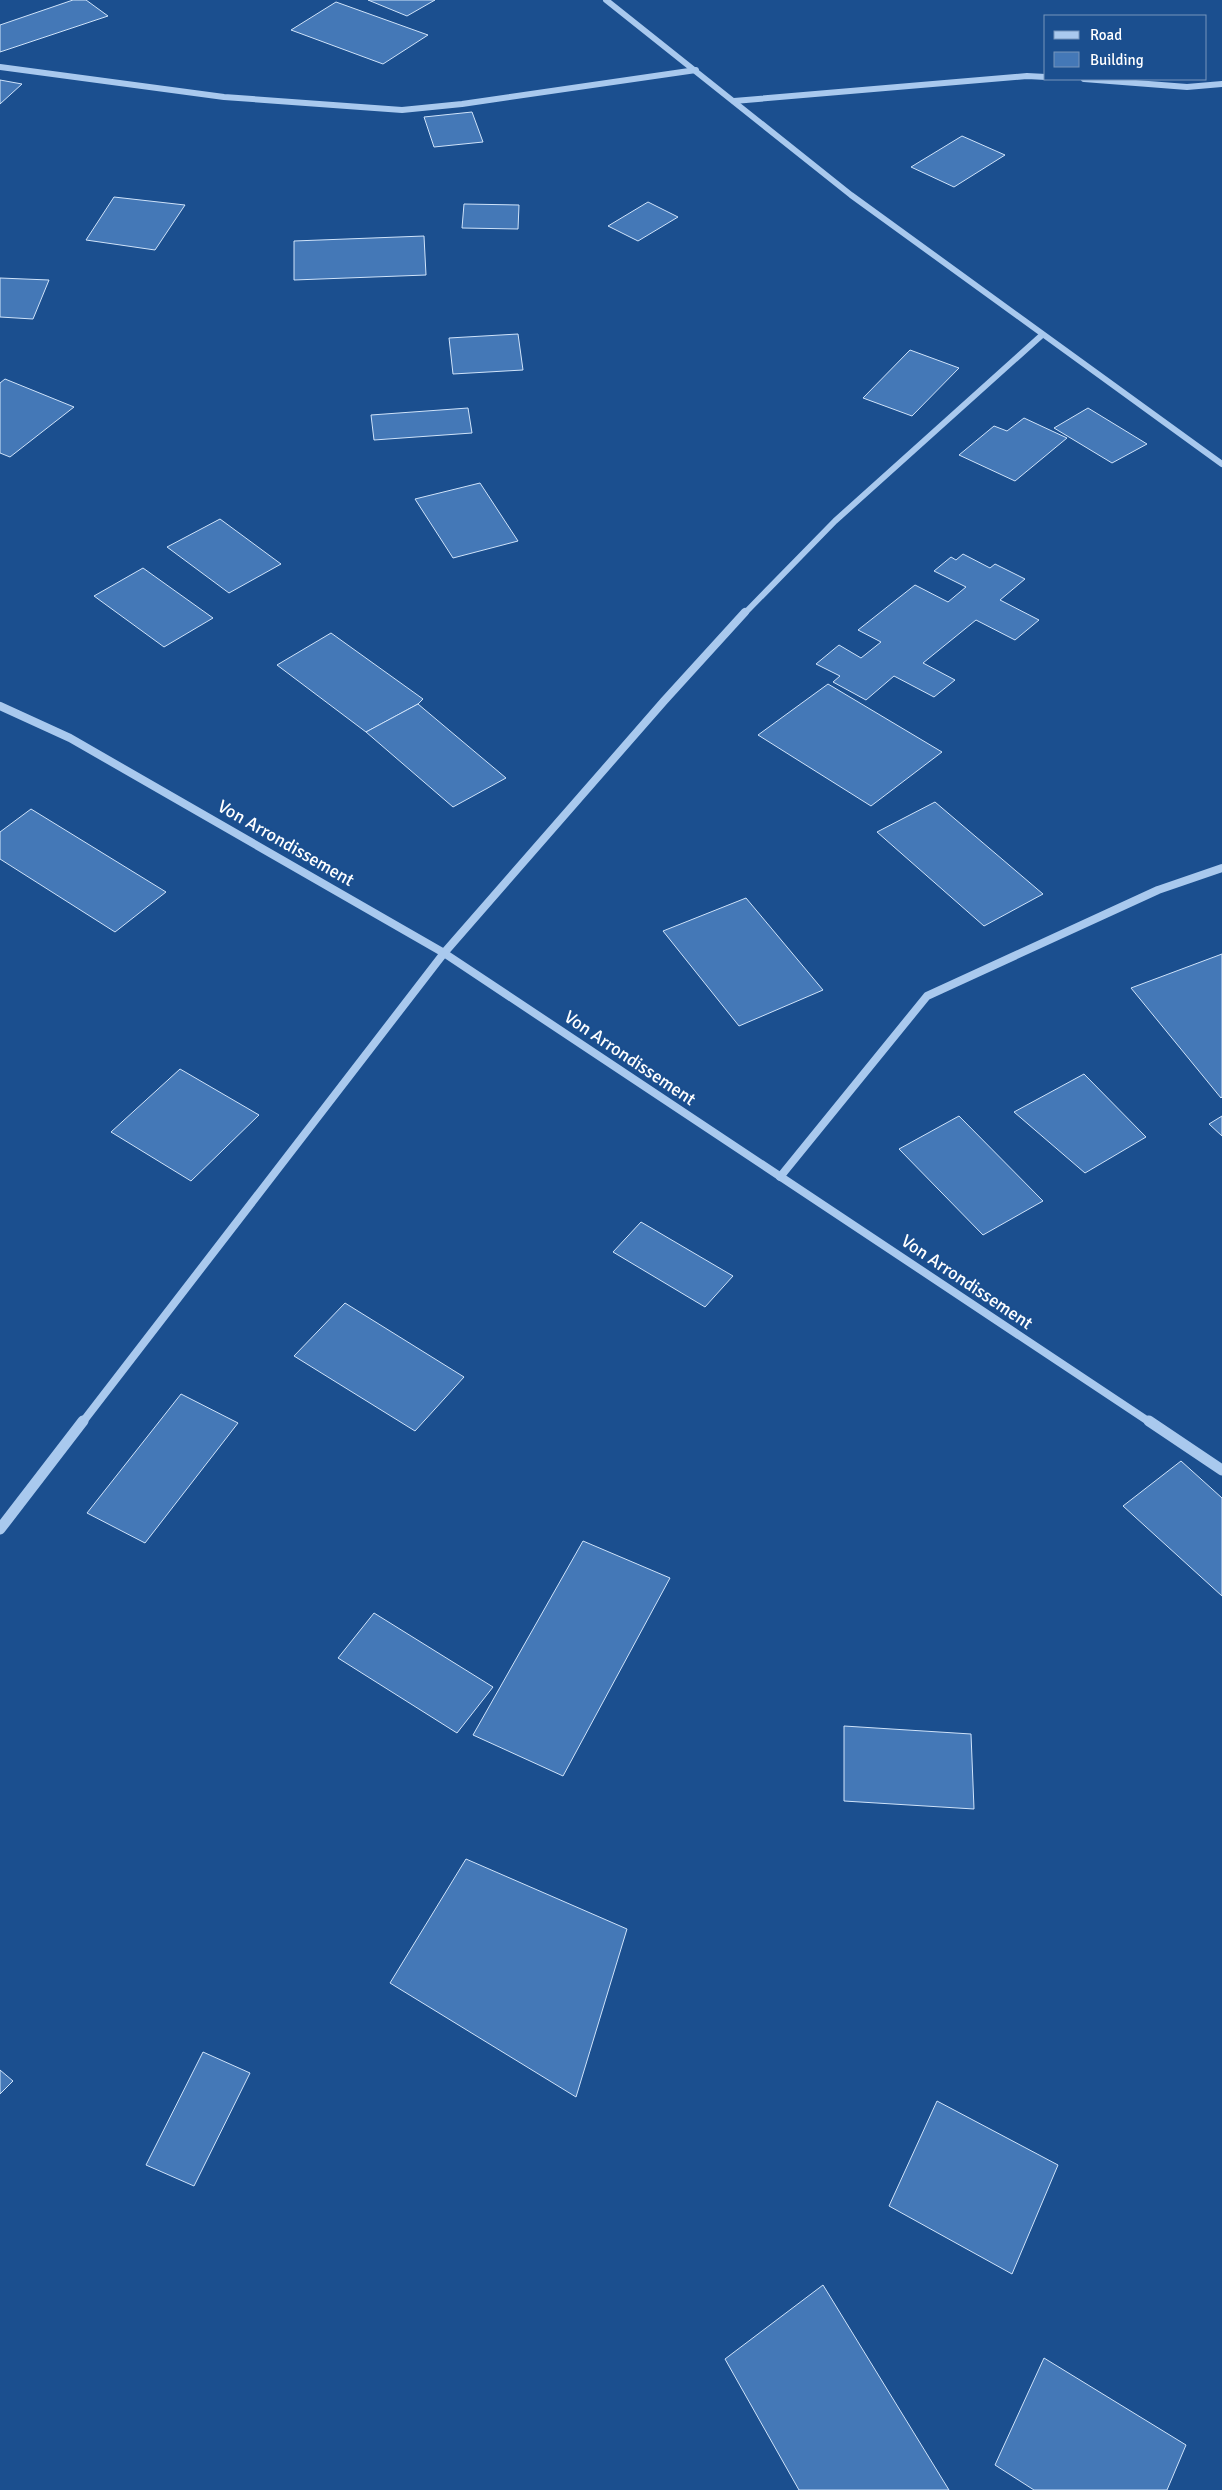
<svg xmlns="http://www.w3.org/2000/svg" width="1222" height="2490" viewBox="0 0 1222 2490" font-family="Signika,sans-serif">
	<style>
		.building { fill: #4478b7; stroke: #cfe3fa }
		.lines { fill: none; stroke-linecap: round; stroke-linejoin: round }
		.minor-far2 { stroke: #a9c9ee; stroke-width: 6 }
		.minor-far1 { stroke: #a9c9ee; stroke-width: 8 }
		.minor { stroke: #a9c9ee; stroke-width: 11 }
		.labels { text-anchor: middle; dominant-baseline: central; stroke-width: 4; stroke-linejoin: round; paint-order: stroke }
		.street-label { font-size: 18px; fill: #fff; stroke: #1b4f8f }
	</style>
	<rect width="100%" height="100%" fill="#1b4f8f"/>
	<g class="building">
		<path d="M73,0H86L108,16L0,52V25Z"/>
		<path d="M368,0H435L407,16Z"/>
		<path d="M336,2L428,35L383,64L291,30Z"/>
		<path d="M0,80L22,84L0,104Z"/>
		<path d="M472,112L483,142L434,147L424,117Z"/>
		<path d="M962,136L1005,155L954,187L911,167Z"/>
		<path d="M114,197L185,205L155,250L86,240Z"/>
		<path d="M648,202L678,217L638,241L608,226Z"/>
		<path d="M464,204L519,205L518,229L462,228Z"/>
		<path d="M424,236L426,275L294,280V241Z"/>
		<path d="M0,278L49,280L33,319L0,317Z"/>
		<path d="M518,334L523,370L453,374L449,338Z"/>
		<path d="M910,350L959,368L912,416L863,398Z"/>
		<path d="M5,379L74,407L10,457L0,453V383Z"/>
		<path d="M468,408L472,433L374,440L371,415Z"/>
		<path d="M1088,408L1147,444L1112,463L1054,428Z"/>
		<path d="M1024,418L1067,438L1015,481L959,455L994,426L1007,431Z"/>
		<path d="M480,483L518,541L453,558L415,499Z"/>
		<path d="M220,519L281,564L229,593L167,547Z"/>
		<path d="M963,554L990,568L995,564L1025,579L1000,600L1039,620L1015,640L976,620L923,663L955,680L934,697L894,676L866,700L833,682L840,676L816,664L839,645L861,658L881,642L858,630L915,585L948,602L966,587L934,571L951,557L956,560Z"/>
		<path d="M143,568L213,618L164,647L94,596Z"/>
		<path d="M331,633L423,699L418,704L366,732L277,665Z"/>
		<path d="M828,684L942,752L871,806L758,735Z"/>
		<path d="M418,704L506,778L453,807L366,732Z"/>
		<path d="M935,802L1043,894L984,926L877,832Z"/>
		<path d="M31,809L166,892L115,932L0,859V832Z"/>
		<path d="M746,898L823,990L739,1026L663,931Z"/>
		<path d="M1222,954V1097L1221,1098L1131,988Z"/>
		<path d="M180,1069L259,1115L191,1181L111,1132Z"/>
		<path d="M1084,1074L1146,1137L1085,1173L1014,1112Z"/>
		<path d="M959,1116L1043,1201L983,1235L899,1149Z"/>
		<path d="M1222,1116V1136L1209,1124Z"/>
		<path d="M641,1222L733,1276L705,1307L613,1252Z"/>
		<path d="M345,1303L464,1377L415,1431L294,1356Z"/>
		<path d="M181,1394L238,1423L145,1543L87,1513Z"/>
		<path d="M1181,1461L1222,1498V1596L1123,1506Z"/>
		<path d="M583,1541L670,1578L563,1776L473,1735Z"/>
		<path d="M374,1613L493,1687L457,1733L338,1658Z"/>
		<path d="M844,1726L971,1734L974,1809L844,1801Z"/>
		<path d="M466,1859L627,1929L576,2097L390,1983Z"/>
		<path d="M203,2052L250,2073L194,2186L146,2165Z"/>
		<path d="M0,2070L13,2081L0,2094Z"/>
		<path d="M937,2101L1058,2165L1012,2274L889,2206Z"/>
		<path d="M823,2285L949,2490H799L725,2359Z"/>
		<path d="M1044,2358L1186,2445L1167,2490H1034L995,2465Z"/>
	</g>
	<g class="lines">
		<g class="minor-far2">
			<path d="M606,0L851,195L1222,464"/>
			<path d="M0,67L224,97L402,110L462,104L696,70"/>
			<path d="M1084,79L1187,87L1222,84"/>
			<path d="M734,101L1027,76L1046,77"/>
			<path d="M744,614L835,521L1042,335"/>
		</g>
		<g class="minor-far1">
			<path d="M0,706L70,738L444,953L1151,1423"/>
			<path d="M780,1177L927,996L1158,890L1222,868"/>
			<path d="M82,1423L444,953L664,701L745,612"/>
		</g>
		<g class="minor">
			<path d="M1149,1421L1222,1470"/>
			<path d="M0,1529L83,1421"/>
		</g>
	</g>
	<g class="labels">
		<g class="street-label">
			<text transform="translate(286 843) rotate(30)">Von Arrondissement</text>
			<text transform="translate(630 1058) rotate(34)">Von Arrondissement</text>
			<text transform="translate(967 1282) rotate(34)">Von Arrondissement</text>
		</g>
	</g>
	<rect x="1044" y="15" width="162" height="65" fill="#1b4f8f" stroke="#7695bc"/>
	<rect x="1054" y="31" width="25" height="8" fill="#a9c9ee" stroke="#7695bc"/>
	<text x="1090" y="40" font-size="15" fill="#ffffff">Road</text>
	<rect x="1054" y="52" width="25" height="15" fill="#4478b7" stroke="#7695bc"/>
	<text x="1090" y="65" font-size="15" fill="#ffffff">Building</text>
</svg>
